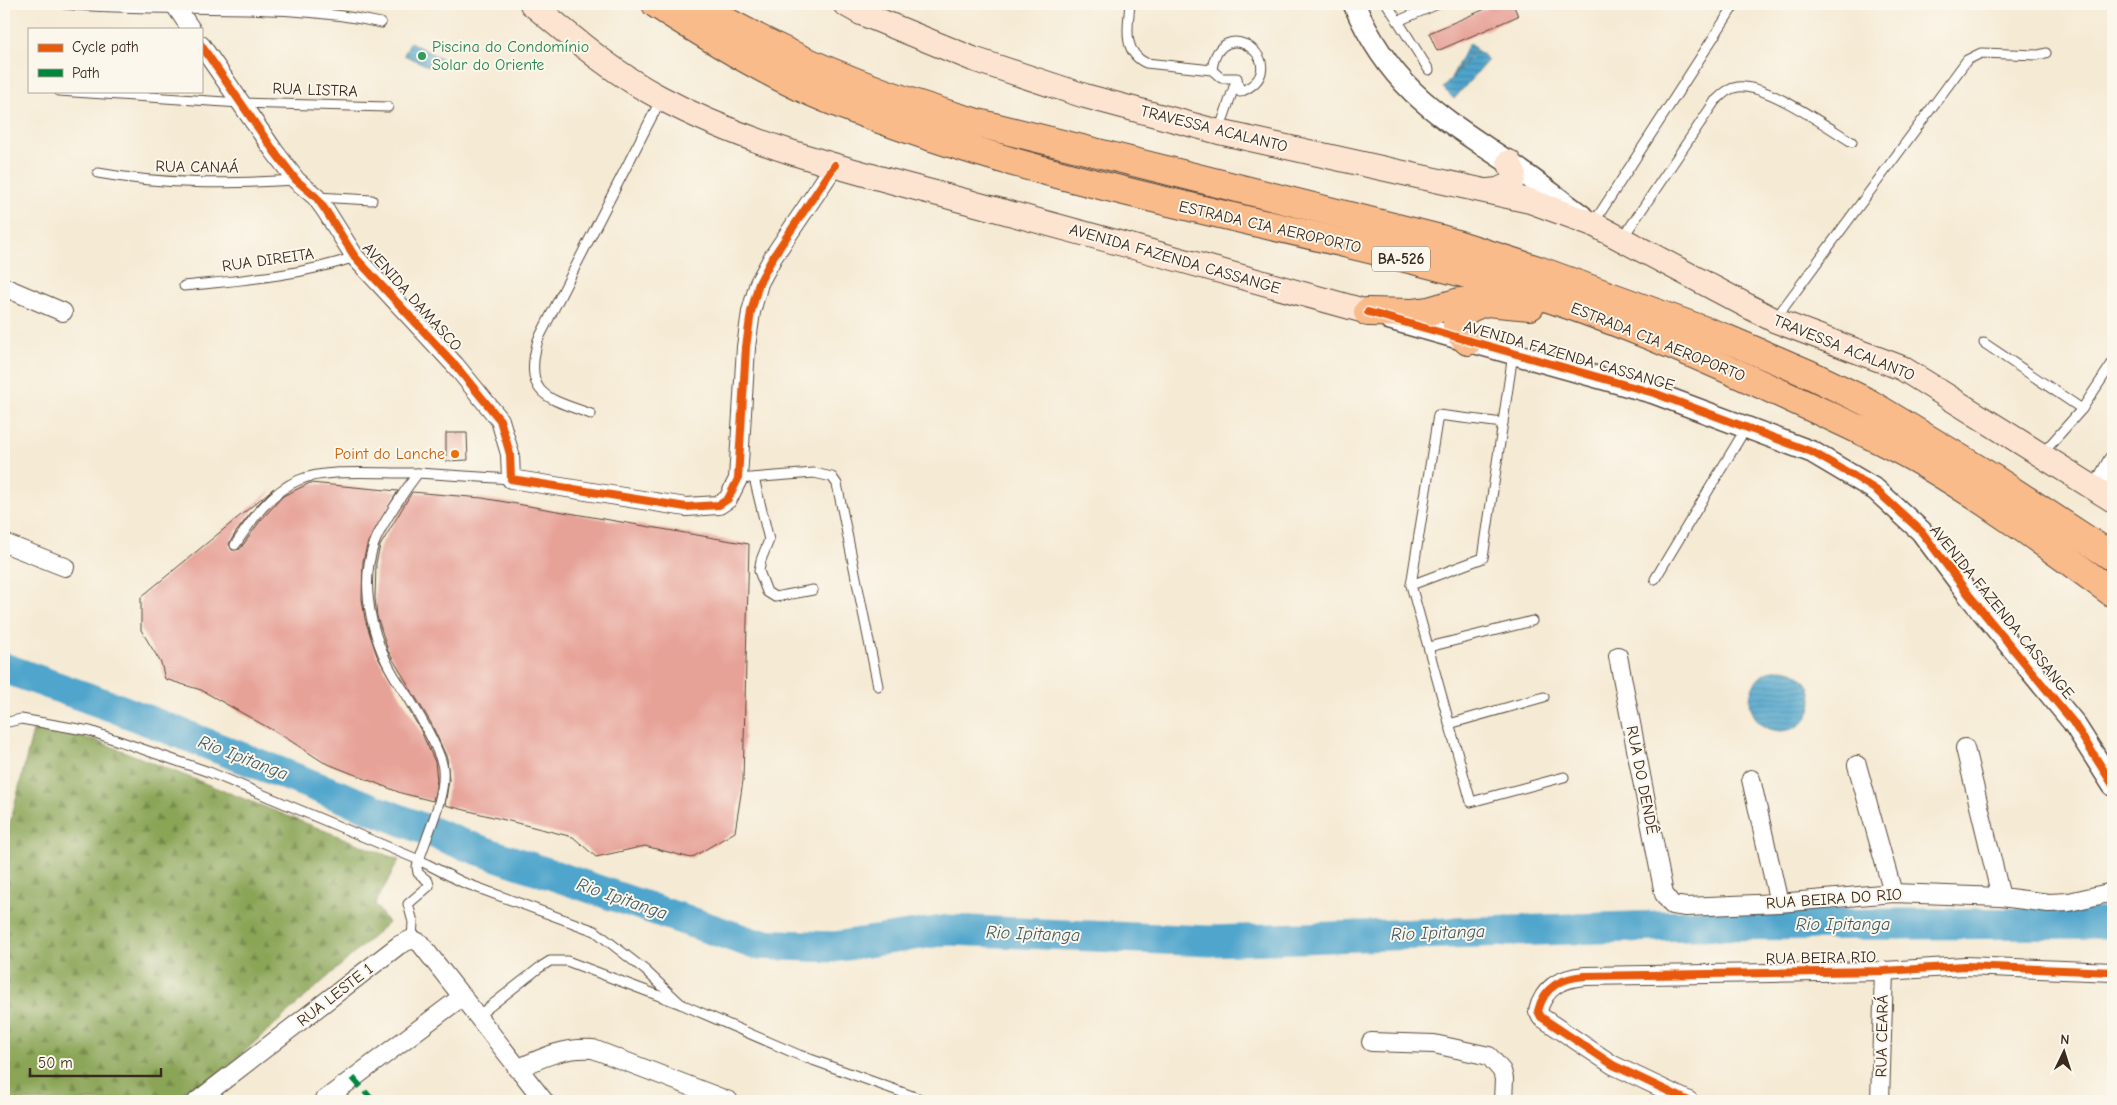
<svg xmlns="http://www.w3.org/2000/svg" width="2117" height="1105" viewBox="0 0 2117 1105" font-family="'Comic Neue',sans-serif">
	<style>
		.forest { fill: url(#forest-firs); stroke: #62683a }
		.water { fill: url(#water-rules); stroke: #466875 }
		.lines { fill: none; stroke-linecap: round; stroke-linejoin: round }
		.river { stroke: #50a5cc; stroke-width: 31 }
		.building { fill: #e7a298 }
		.service-casing { stroke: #574739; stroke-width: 11 }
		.minor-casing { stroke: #574739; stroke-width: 20 }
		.tertiary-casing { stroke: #574739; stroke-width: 24 }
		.secondary-casing { stroke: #574739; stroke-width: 26 }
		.trunk-casing { stroke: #574739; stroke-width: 30 }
		.service { stroke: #fff; stroke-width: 9 }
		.minor { stroke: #fff; stroke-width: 18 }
		.tertiary { stroke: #fff; stroke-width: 21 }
		.secondary { stroke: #fde4d1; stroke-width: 24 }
		.trunk { stroke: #fabb8b; stroke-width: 28 }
		.quiet { stroke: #00873e; stroke-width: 6; stroke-dasharray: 12 6; stroke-linecap: butt }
		.cycleway-casing { stroke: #fbf7ec; stroke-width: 11 }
		.cycleway { stroke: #e8590c; stroke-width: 8 }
		.leisure-dot { fill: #2e9e5b; stroke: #fbf7ec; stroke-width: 2 }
		.food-dot { fill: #e8710a; stroke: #fbf7ec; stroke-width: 2 }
		.labels { text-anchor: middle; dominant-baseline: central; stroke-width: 4; stroke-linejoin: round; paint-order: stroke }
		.shield { fill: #fbf7ec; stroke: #75685c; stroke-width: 1 }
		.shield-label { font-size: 15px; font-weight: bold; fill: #3b2a1e }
		.leisure-label { font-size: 16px; fill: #27864d; stroke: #fbf7ec; text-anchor: start }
		.street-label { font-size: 16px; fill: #3b2a1e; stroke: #fbf7ec }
		.food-label { font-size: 16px; fill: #c56008; stroke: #fbf7ec; text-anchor: end }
		.water-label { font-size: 18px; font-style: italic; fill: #435b64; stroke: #fbf7ec }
	</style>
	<defs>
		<pattern id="forest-firs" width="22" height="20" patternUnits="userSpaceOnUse" patternTransform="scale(1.25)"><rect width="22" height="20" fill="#8aa557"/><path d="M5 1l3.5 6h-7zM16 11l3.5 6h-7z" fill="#728747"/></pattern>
		<pattern id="water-rules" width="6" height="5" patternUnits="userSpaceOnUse" patternTransform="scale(1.25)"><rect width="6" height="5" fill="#50a5cc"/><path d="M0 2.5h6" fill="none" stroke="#4487a5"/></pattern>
	</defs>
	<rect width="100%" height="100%" fill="#fbf7ec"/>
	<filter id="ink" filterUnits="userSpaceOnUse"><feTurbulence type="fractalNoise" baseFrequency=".02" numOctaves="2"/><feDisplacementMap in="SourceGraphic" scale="10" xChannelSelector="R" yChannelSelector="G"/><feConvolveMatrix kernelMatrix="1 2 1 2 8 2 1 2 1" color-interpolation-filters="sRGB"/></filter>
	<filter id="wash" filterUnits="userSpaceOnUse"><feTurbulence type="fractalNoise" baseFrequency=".0096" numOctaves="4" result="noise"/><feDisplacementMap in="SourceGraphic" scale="20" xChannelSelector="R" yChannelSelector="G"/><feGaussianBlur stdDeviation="1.12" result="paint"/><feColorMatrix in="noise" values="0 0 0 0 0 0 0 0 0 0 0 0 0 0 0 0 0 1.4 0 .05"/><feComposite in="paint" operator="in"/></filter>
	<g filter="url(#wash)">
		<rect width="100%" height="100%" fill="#f5ead4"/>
		<path class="forest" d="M34,727L95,740L399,860L375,904L388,923L189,1101H4V847Z"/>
		<g class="water">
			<path d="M410,42L441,58L434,69L404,55Z"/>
			<path d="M1469,43L1476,49L1451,78Z"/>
			<path d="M1477,50L1488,60L1454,99L1443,88Z"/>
			<circle cx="1781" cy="700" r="31"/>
		</g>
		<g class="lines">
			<path class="river" d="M4,668L116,708L462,844L755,944L834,947L948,930L1209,941L1690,925L2113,923"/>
		</g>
		<g id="blocks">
			<g class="building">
				<path d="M1497,4H1513L1518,16L1437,51L1429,33Z"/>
				<path d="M446,433H467L468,460L446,461Z"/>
				<path d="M310,483L398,491L368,542L363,561L362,599L365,619L377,656L420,729L435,762L437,780L433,801L401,793L323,762L283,736L201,690L165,679L161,663L141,630V597L274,488L258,504L236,532L229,544L232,550L240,549L260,521L283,496Z"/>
				<path d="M412,492L482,498L749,544L743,781L735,832L691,858L645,846L596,857L573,837L445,805L449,780L447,758L431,723L388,651L377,616L375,598L376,563L380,546Z"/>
			</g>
		</g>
	</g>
	<g filter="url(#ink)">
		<use href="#blocks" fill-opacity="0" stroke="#574739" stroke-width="1"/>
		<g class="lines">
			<defs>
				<g id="service">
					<path d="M64,4C170,14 277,0 381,23"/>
					<path d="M1130,4C1128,26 1122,52 1146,63L1212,70L1221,78H1237L1219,131"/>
					<path d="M1387,4L1429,70"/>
					<path d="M1398,21L1438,4"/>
					<path d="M1212,70C1220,7 1299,67 1240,92L1237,79"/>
					<path d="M59,91L240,103L388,107"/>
					<path d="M98,173C163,185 229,184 296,180"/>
					<path d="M316,197L372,200"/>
					<path d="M1593,224L1735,4"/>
					<path d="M1622,239L1715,101C1722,95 1728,88 1738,87C1767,84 1826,126 1852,142"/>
					<path d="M184,286C242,280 299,276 355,257"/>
					<path d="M1776,318L1967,60L1981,53L2038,55L2046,53"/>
					<path d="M1984,343L2082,409"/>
					<path d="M1513,354L1483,558L1411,585L1471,802L1564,777"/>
					<path d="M591,414C546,398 523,395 538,340L661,99"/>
					<path d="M2042,454L2082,409L2113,362"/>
					<path d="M418,473L511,479"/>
					<path d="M754,478L769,540L761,560L759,571L767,592L775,597L813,590"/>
					<path d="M738,479L814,473L832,477L837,484L878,686"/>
					<path d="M235,545C251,521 271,491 299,480C328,468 385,474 418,473C405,490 381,525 374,544C358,589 374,647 400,685C412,702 441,750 443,769C446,798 425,838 417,867L418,873L428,881L429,886L408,904L413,922L412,939"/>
					<path d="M1655,579L1746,428"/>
					<path d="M1411,585L1438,415L1503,423"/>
					<path d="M1429,647L1532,621"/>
					<path d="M4,723L21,719L90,731L209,772L419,860L462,882L595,931L645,970L681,1004"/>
					<path d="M1449,724L1544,697"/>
					<path d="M479,1015L539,968L550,961H567L681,1004L799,1055L926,1101"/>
				</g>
				<g id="minor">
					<path d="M174,4L191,29"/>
					<path d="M201,45L274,151L296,180L316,197L326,211L355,257L455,365L500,420L510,454L511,479L686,507L719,505L728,499L738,479L746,347L751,312L759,283L773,257L835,165"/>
					<path d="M4,287L63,312"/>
					<path d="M2097,489L2113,460"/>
					<path d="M4,543L65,567"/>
					<path d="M1618,656L1664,894L1672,905L1686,907L1779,903L1893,893L2001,897L2049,903L2069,902L2113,892"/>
					<path d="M1965,748L2001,897"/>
					<path d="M1857,765L1893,893"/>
					<path d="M1751,779L1779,903"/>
					<path d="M1371,1042L1434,1044L1489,1056L1502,1071L1504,1079L1503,1101"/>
					<path d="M517,1069C543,1057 564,1047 593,1049L729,1101"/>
					<path d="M197,1101L399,945L412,939L420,943L544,1101"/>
					<path d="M323,1101L463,996"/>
					<path d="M1689,1101L1613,1065L1541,1017L1538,1011C1544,986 1562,978 1585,976L1884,971L1965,966L2113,972"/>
					<path d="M1880,1101L1884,971"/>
				</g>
				<g id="tertiary">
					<path d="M1354,4C1390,87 1436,114 1508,162C1533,179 1557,198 1582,216"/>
					<path d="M1390,319L1654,393L1812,452L1876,490L1921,531L1969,595L2073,722L2113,785"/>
				</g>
				<g id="secondary">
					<path d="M532,4C572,37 612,72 659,97C757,150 869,175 976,204C1107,239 1237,276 1368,312"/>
					<path d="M845,4L861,13L973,59L1085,96L1219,132L1530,201L1593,224L1774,320L1902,368L2113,500"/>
					<path d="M1488,191L1498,190L1511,184L1514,174L1509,162"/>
				</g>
				<g id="trunk">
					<path d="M656,4C712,39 768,75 830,100C1050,189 1287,221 1513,287C1605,314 1693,353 1780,393C1827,415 1877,436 1923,463C1989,502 2051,548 2113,593"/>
					<path d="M696,4C784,57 876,94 974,122L1441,239L1538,270L1725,338L1809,374L1867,402L1994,479L2113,557"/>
					<path d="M1368,312L1413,313L1429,311L1460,302L1476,301L1530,306"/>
					<path d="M1468,341C1443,321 1465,308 1486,302"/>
				</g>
			</defs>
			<use href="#service" class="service-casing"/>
			<use href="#minor" class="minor-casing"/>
			<use href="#tertiary" class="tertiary-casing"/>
			<use href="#secondary" class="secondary-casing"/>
			<use href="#trunk" class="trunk-casing"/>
			<use href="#service" class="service"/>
			<use href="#minor" class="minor"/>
			<use href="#tertiary" class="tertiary"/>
			<use href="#secondary" class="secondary"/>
			<use href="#trunk" class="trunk"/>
			<path class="quiet" d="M353,1078L373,1101"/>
			<defs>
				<g id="cycleway">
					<path d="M201,45L274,151L296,180L316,197L326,211L355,257L455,365L500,420L510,454L511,479L686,507L719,505L728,499L738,479L746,347L751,312L759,283L773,257L835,165"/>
					<path d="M1368,312L1654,393L1812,452L1854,476L1876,490L1921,531L1969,595L2073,722L2113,785"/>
					<path d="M1689,1101L1613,1065L1541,1017L1538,1011C1544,986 1562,978 1585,976L1884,971L1965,966L2113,972"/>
				</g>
			</defs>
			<use href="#cycleway" class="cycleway-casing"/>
			<use href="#cycleway" class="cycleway"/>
		</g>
	</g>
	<circle class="leisure-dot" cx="422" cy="56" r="5"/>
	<circle class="food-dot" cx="455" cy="454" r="5"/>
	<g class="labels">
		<rect class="shield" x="1372" y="246.5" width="58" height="25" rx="4"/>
		<g class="shield-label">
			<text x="1401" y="259">BA-526</text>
		</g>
		<g class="leisure-label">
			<text x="432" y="47">Piscina do Condomínio<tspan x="432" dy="18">Solar do Oriente</tspan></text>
		</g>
		<g class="street-label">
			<text transform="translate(315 90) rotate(2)">RUA LISTRA</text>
			<text transform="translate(1214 129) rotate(14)">TRAVESSA ACALANTO</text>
			<text transform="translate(197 167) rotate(1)">RUA CANAÁ</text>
			<text transform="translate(1270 227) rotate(13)">ESTRADA CIA AEROPORTO</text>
			<text transform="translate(1175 259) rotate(16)">AVENIDA FAZENDA CASSANGE</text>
			<text transform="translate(268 260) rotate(-8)">RUA DIREITA</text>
			<text transform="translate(412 297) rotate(48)">AVENIDA DAMASCO</text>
			<text transform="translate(1658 342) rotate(22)">ESTRADA CIA AEROPORTO</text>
			<text transform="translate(1844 348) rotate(22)">TRAVESSA ACALANTO</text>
			<text transform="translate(1569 356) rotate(16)">AVENIDA FAZENDA CASSANGE</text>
			<text transform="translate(2002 612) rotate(51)">AVENIDA FAZENDA CASSANGE</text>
			<text transform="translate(1642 780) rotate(79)">RUA DO DENDÊ</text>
			<text transform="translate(1834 899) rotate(-4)">RUA BEIRA DO RIO</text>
			<text transform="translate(1821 958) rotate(-1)">RUA BEIRA RIO</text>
			<text transform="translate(335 995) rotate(-38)">RUA LESTE 1</text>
			<text transform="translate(1882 1036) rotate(-89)">RUA CEARÁ</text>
		</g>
		<g class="food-label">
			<text x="445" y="454">Point do Lanche</text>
		</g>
		<g class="water-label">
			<text transform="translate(243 758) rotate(21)">Rio Ipitanga</text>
			<text transform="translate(622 899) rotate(19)">Rio Ipitanga</text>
			<text x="1843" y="924">Rio Ipitanga</text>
			<text transform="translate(1438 933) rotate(-2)">Rio Ipitanga</text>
			<text transform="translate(1033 934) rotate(2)">Rio Ipitanga</text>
		</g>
	</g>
	<rect width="2117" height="1105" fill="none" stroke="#fbf7ec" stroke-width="20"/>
	<rect x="28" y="28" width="175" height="65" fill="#fbf7ec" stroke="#aea59a"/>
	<rect x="38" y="44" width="25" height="8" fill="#e8590c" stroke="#aea59a"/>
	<text x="72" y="52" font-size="15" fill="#3b2a1e">Cycle path</text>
	<rect x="38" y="69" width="25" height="8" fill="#00873e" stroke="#aea59a"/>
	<text x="72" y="78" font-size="15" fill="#3b2a1e">Path</text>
	<g transform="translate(2064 1052) rotate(4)" stroke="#fbf7ec" stroke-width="4" paint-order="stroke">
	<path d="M0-4L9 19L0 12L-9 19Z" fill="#3b2a1e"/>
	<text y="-8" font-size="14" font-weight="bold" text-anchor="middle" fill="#3b2a1e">N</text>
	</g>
	<path d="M30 1068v8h131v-8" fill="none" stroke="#3b2a1e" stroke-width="2.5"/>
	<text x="38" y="1068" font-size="15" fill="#3b2a1e" stroke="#fbf7ec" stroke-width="4" paint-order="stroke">50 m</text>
</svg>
